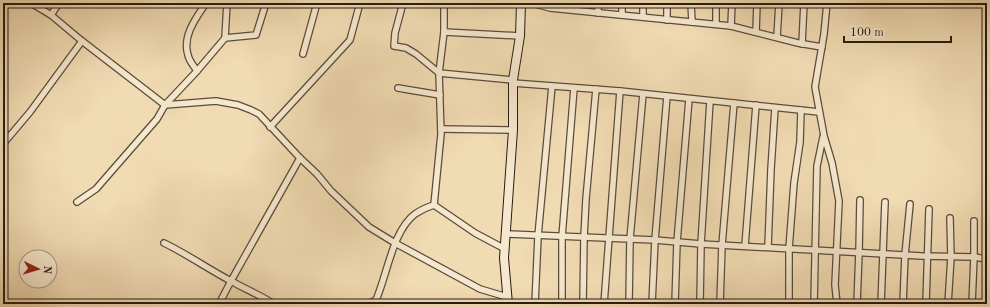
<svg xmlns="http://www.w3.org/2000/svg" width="990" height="307" viewBox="0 0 990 307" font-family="'Old Standard TT',serif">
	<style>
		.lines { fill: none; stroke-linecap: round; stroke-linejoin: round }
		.street-casing { stroke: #594c3b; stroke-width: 8 }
		.secondary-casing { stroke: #261d13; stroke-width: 10 }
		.street { stroke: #f6e8ce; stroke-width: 5.5 }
		.secondary { stroke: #f6e8ce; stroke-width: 8 }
	</style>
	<rect width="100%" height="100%" fill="#f1dbb3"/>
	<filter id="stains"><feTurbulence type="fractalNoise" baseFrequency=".005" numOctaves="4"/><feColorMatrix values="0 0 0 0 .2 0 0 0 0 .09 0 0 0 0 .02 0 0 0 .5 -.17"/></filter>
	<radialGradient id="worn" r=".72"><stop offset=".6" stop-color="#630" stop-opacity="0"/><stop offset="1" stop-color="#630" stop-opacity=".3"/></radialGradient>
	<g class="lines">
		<defs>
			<g id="street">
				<path d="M31,3L51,15L82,41L165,105L216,101L238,105L251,110L259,114L300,158L317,174L331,191L369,227L395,243L480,289L507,297"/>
				<path d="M403,3L395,33L394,46L406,48L416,54L439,73L513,80"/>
				<path d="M532,3L550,8L731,26L798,43L822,47"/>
				<path d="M691,3L692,22"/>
				<path d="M716,3V24"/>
				<path d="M827,3L824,34L815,87L824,136L832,163L839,201L835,285L837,304"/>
				<path d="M3,4L4,3"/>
				<path d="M598,13V3"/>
				<path d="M51,15L59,3"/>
				<path d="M622,15V3"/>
				<path d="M643,17V3"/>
				<path d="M667,20V3"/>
				<path d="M731,26L732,3"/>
				<path d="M444,32L520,36"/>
				<path d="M756,32L757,3"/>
				<path d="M777,37L779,3"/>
				<path d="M225,38L256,35L266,3"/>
				<path d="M802,44L804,3"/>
				<path d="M303,54L317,3"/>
				<path d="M197,71C194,66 189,61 188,55C182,36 196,18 206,3"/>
				<path d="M513,83L620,91L819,112"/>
				<path d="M398,88L440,95"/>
				<path d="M270,127L350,40L360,3"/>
				<path d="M441,129L513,130"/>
				<path d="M3,144L30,112L82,41"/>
				<path d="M77,202L96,189L157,119L165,105L197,71L225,38L227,3"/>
				<path d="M434,205L441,134L439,73L444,32V3"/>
				<path d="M434,205L475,233L505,249"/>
				<path d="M506,234L655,240L701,244L922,256L974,257L987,259"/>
				<path d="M164,243C187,254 208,269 231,281C245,289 260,295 274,304"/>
				<path d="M745,246L756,105"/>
				<path d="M768,247L771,169L775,108"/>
				<path d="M219,304L231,281L300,158"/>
				<path d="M368,304L376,300C387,275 393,230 415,214C421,210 427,207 434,205"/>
				<path d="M535,304L538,236L552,86"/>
				<path d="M562,304V237L574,88"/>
				<path d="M583,304L584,237L586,199L596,89"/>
				<path d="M604,304L620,91"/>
				<path d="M629,304L630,239L643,94"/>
				<path d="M652,304L655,240L667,96"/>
				<path d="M675,304L677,242L689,99"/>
				<path d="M700,304L701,244L710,101"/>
				<path d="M720,304L722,245L734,103"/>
				<path d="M789,304V249L794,183L800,142L801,110"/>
				<path d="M814,304L817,166L823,137"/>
				<path d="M857,304L859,252L860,200"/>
				<path d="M881,304L885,202"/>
				<path d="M903,304L905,255L910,204"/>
				<path d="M926,304L929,209"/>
				<path d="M948,304L951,257L950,218"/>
				<path d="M972,304L974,257V221"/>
			</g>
			<path id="secondary" d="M508,304L504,258L513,130V80L520,36L521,3"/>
		</defs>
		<use href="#street" class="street-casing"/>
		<use href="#secondary" class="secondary-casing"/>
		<use href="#street" class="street"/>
		<use href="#secondary" class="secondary"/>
	</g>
	<rect width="990" height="307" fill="none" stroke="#f1dbb3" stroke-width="16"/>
	<rect x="4" y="4" width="982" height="299" fill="none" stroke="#261d13" stroke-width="2"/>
	<rect x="8" y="8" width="974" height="291" fill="none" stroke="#261d13"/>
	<g transform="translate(38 269) rotate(95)"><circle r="19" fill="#f6e8ce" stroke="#a39783"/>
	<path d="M0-3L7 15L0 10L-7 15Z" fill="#8f2418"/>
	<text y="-6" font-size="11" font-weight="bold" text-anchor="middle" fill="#261d13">N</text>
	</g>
	<path d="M844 36v6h107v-6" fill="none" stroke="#261d13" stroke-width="2"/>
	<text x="850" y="36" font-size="12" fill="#261d13" stroke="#f6e8ce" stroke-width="3" paint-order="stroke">100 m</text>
	<rect width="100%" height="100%" filter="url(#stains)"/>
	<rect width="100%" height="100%" fill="url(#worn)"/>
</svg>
